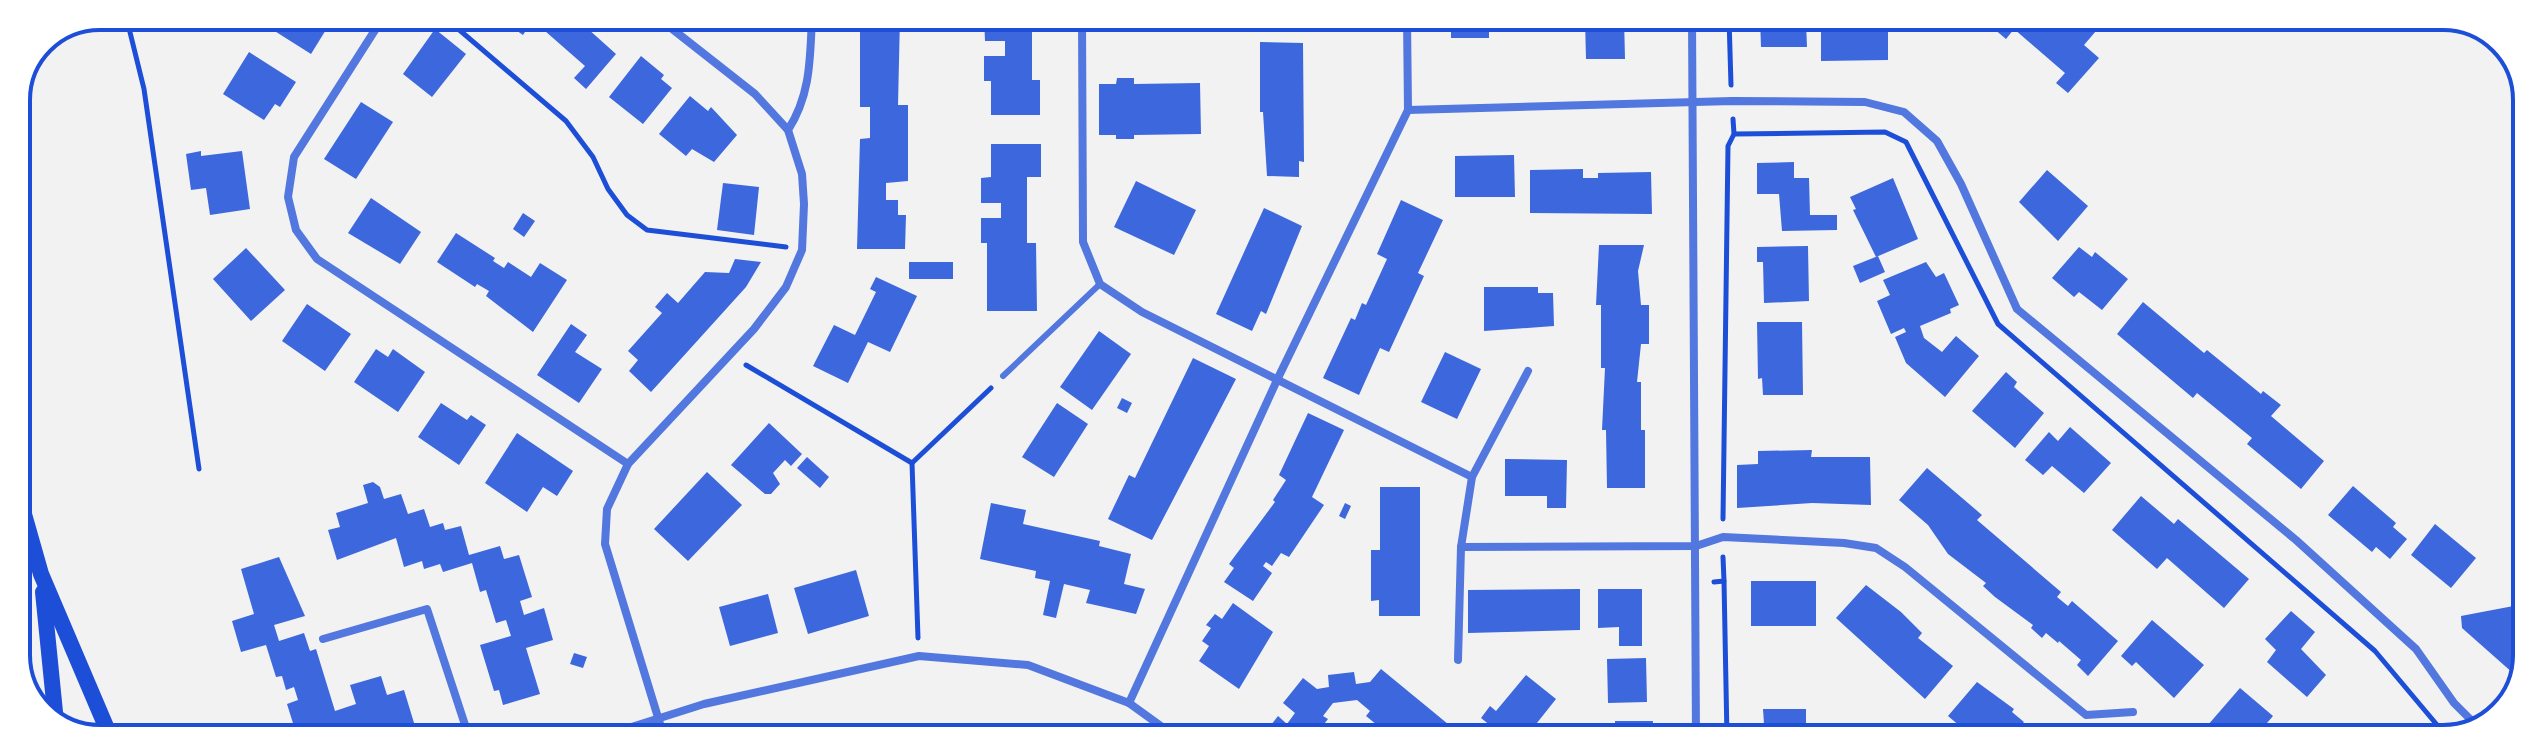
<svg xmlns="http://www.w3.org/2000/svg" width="2543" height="755" viewBox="0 0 2543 755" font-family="Bitter,serif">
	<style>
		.building { fill: #3d67dc }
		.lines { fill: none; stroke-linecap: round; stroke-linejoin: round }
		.path { stroke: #1d4ed8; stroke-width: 5 }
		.service { stroke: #5277de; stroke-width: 6 }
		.minor { stroke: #5277de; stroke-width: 8 }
		.secondary { stroke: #1d4ed8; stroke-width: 16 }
		.rim { fill: none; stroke: #1d4ed8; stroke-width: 4 }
	</style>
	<rect width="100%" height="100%" fill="#f2f2f2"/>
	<g class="building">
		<path d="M251,16H326L332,20L311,54Z"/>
		<path d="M495,16H497L535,17L523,35Z"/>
		<path d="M557,17H585L591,22L587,28L616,54L586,89L574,78L585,66L545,31Z"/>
		<path d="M860,17H900L898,105H908V181L886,183V200H898V215H906L905,249H857L860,139L870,138V107H860Z"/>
		<path d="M984,17H1032V80H1040V115H991V81H984V56H1005V41H985Z"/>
		<rect x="1451" y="18" width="38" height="20"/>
		<path d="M1624,18L1625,59H1586L1585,19Z"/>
		<path d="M1760,18H1820L1821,22H1806L1807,47H1761Z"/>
		<path d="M1981,18H2082L2096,31L2084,45L2099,58L2068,93L2056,83L2065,73L2014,29L2006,39Z"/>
		<path d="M1869,21V26H1888V60L1821,61V22Z"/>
		<path d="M435,29L466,54L432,97L403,74Z"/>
		<path d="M1260,42L1303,43L1304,162L1299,161V177L1267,176L1263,112H1260Z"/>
		<path d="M249,52L296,82L280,107L275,104L264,120L223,94Z"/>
		<path d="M641,56L664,75L661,79L672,88L643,124L609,97Z"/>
		<path d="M1117,78H1134V84L1200,83L1201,134L1134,135V139H1116V135H1099V84H1116Z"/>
		<path d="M690,96L708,111L711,107L737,135L714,162L692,149L686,156L659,134Z"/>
		<path d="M361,102L393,122L356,179L324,159Z"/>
		<path d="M991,144H1041V177H1027V243H1036L1037,311H987V243H981V218H1001V203H981V178L991,177Z"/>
		<path d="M201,151V156L242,151L250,209L210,215L206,188L191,190L186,154Z"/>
		<path d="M1514,155L1515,197H1455V156Z"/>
		<path d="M1794,162V178H1809L1810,215H1837V230L1782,231L1779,194H1757V163Z"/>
		<path d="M1583,169V178H1598V173L1651,172L1652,214L1530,213V170Z"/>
		<path d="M2047,170L2088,206L2058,241L2019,202Z"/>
		<path d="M1893,178L1918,239L1876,257L1853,210L1856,209L1850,197Z"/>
		<path d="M1136,181L1196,210L1174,255L1114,227Z"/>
		<path d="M723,183L759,187L754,235L717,230Z"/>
		<path d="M371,198L421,232L400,264L348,233Z"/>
		<path d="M1401,200L1443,220L1418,273L1424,276L1389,352L1380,348L1359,395L1323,378L1351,318L1355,320L1362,303L1366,305L1387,259L1377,254Z"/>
		<path d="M1264,208L1302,226L1266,314L1261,311L1252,331L1216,314Z"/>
		<path d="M523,213L535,221L524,237L513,229Z"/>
		<path d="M456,233L495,258L493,261L504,268L508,262L531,277L540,263L567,280L533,332L486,296L489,291L477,284L475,287L437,262Z"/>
		<path d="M1599,245H1644L1638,271L1641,305H1649V344H1641L1637,382H1641V430H1645V488H1607L1606,430H1602L1605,368H1601V305H1596Z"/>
		<path d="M1808,246L1809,301L1764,303L1763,262H1757V247Z"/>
		<path d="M2079,247L2092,257L2095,252L2128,279L2102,310L2079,292L2074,297L2052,278Z"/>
		<path d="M246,248L285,290L251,321L213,279Z"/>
		<path d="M1878,256L1885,272L1860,283L1853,266Z"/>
		<path d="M735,259L761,262L746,287L651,392L629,371L638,360L628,351L662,313L655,307L667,293L678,303L705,272L729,273Z"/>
		<rect x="909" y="262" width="44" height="17"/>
		<path d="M1926,262L1936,277L1944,273L1959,305L1950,309L1951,313L1920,326L1924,338L1942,352L1956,336L1979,356L1945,397L1906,363L1895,337L1906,332L1904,328L1891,334L1877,301L1890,295L1883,280Z"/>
		<path d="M876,277L917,296L890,352L868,342L848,383L813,366L834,325L855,335L876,292L870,289Z"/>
		<path d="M1484,287H1538V293H1553L1554,326L1484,331Z"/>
		<path d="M2143,302L2204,353L2207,350L2261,394L2263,391L2281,405L2271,416L2324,461L2301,489L2247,444L2252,438L2197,393L2193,398L2117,334Z"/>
		<path d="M307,304L351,334L325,371L282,341Z"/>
		<path d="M1757,322H1802L1803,395H1763L1762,378L1758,379Z"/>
		<path d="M571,324L587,335L575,352L602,369L579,403L537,375Z"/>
		<path d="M1099,331L1131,354L1092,410L1060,387Z"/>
		<path d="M376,349L388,357L393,349L425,372L398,412L354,382Z"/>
		<path d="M1445,352L1481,369L1457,419L1421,402Z"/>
		<path d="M1193,358L1236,379L1152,540L1108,519L1129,475L1135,478Z"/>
		<path d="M2006,372L2017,382L2014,387L2044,413L2015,448L1972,411Z"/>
		<path d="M1122,398L1132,403L1127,413L1117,408Z"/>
		<path d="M441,403L467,420L471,415L486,425L459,465L418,437Z"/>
		<path d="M1057,403L1088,424L1054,477L1022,457Z"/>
		<path d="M1308,413L1344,430L1312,497L1324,505L1289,557L1281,553L1272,566L1266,562L1263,566L1272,573L1253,601L1224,582L1234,568L1229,564L1275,502L1273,500L1286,480L1279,475Z"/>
		<path d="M769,423L802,454L791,466L785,460L773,473L780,484L771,494H765L731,465Z"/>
		<path d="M2070,427L2111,463L2084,493L2052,466L2043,475L2025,460L2049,432L2058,441Z"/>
		<path d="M517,433L573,471L557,496L543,487L527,512L485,483Z"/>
		<path d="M1812,450L1811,457H1870L1871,505L1812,503L1737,508V465L1758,464V451Z"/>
		<path d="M807,457L829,477L820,488L797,468Z"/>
		<path d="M1505,459L1567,460L1566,508H1547V496H1505Z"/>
		<path d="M1927,468L1982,515L1977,520L2061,592L2057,597L2068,606L2072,601L2118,641L2088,676L2077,665L2081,660L2059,641L2058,643L2046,633L2042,638L2031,628L2033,625L1995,597L1983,586L1986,583L1948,554L1928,525L1899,500Z"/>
		<path d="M707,472L742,505L688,561L654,529Z"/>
		<path d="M373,482L380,487L384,499L401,494L408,514L424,509L430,527L443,523L445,530L461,526L469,555L500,546L504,559L519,555L532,597L520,601L524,615L544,608L553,640L526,648L540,694L503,705L499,690L494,691L480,645L511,636L506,620L496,623L486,590L480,592L472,563L443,572L440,564L424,569L422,561L404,567L396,538L337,560L328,530L340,527L336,513L368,503L363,485Z"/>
		<path d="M2353,486L2396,523L2393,527L2407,539L2390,559L2376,547L2372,552L2328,515Z"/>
		<path d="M1380,487H1420V616H1379V600L1371,601V550H1380Z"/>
		<path d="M2141,496L2174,524L2178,519L2249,579L2224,608L2167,558L2157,569L2112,530Z"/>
		<path d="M991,503L1026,510L1023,524L1100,541L1099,546L1131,554L1124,584L1145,589L1136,614L1086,603L1090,590L1064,584L1056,618L1043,615L1050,581L1035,578L1036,571L980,559Z"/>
		<path d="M1345,503L1351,506L1345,519L1339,516Z"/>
		<path d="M2435,524L2476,558L2451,588L2411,555Z"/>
		<path d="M279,557L305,616L274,625L279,641L304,633L310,651L316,649L335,711L356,704L350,685L381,676L387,695L404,690L418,736H297L287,704L298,700L294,687L286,690L282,676L276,677L266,645L241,652L232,621L254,614L241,569Z"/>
		<path d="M856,570L869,616L808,634L794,588Z"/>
		<rect x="1751" y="581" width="65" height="45"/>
		<path d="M1866,585L1901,612L1922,633L1918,638L1953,666L1925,699L1836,618Z"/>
		<path d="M1580,589V630L1468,633V590Z"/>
		<path d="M1598,589H1642V646H1619V627L1598,628Z"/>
		<path d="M768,594L778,633L730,646L719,607Z"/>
		<path d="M1233,603L1273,632L1239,689L1199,661L1209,646L1202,641L1211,628L1206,625L1215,614L1222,619Z"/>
		<path d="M2524,604V669L2520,666L2514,674L2462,628L2461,616Z"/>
		<path d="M2291,611L2315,632L2301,649L2326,675L2307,697L2267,662L2276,650L2265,639Z"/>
		<path d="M2152,620L2204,665L2174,698L2136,662L2132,666L2121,656Z"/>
		<path d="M574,653L587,657L583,668L570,664Z"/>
		<path d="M1646,658L1647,702L1608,703L1607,659Z"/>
		<path d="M1381,669L1465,738H1393L1366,716L1370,711L1357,700L1333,703L1323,716L1328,719L1313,738H1261L1278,716L1287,724L1295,713L1283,703L1303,678L1317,689L1329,687L1328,675L1354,672L1356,684L1370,682Z"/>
		<path d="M1526,675L1556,699L1525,738H1506L1481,718L1490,706L1496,711Z"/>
		<path d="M1977,682L2014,709L2012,712L2024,722L2010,738H1974L1948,716Z"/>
		<path d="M2240,688L2273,716L2261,730L2270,739H2208L2201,733Z"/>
		<path d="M1763,709H1806V738H1765Z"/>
		<path d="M1615,721H1653L1652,736L1605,738L1615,735Z"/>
		<path d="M908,728L938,731L937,737H907Z"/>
	</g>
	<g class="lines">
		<g class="path">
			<path d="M126,16L144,89L199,469"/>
			<path d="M443,16L566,121L593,157L608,189L627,215L647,230L786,247"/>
			<path d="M1729,18L1731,85"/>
			<path d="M1734,134L1885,132L1906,142L1998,324L2375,651L2448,738"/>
			<path d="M746,365L912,463L991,388"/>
			<path d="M912,463L918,638"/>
			<path d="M1723,519L1728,146L1734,134L1733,119"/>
			<path d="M1724,581L1727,738"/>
			<path d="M1714,582L1724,581L1723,557"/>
		</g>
		<g class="service">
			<path d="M1003,376L1100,284"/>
			<path d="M1343,738H1344"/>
		</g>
		<g class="minor">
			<path d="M384,16L294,157L288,197L296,230L317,259L628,464"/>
			<path d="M657,17L755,94L788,130L802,174L804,204L802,250L786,287L754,329L628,464L607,509L605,544L664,737"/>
			<path d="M1082,17L1083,242L1100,284L1142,312L1472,477"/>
			<path d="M1407,18L1408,110L1732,101L1865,102L1904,112L1937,141L1961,184L2017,309L2296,540L2416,649L2454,703L2478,727"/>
			<path d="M1692,18L1696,738"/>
			<path d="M788,130C811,94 810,58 812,17"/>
			<path d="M1461,547L1696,546L1723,537L1844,543L1876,548L1905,567L2086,715L2133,712"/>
			<path d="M323,639L427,609L469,737"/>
			<path d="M1458,660L1461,547L1472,477L1528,371"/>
			<path d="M1129,703L1278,378L1408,110"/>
			<path d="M600,737L704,704L919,656L1028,665L1129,703L1176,737"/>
		</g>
		<g class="secondary">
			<path d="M16,486L41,574L110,736"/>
			<path d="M43,592L56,722"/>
		</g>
	</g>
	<path d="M0 0H2543V755H0ZM100 30H2443A70 70 0 0 1 2513 100V655A70 70 0 0 1 2443 725H100A70 70 0 0 1 30 655V100A70 70 0 0 1 100 30Z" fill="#fff" fill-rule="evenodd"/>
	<path class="rim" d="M100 30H2443A70 70 0 0 1 2513 100V655A70 70 0 0 1 2443 725H100A70 70 0 0 1 30 655V100A70 70 0 0 1 100 30Z"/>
</svg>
